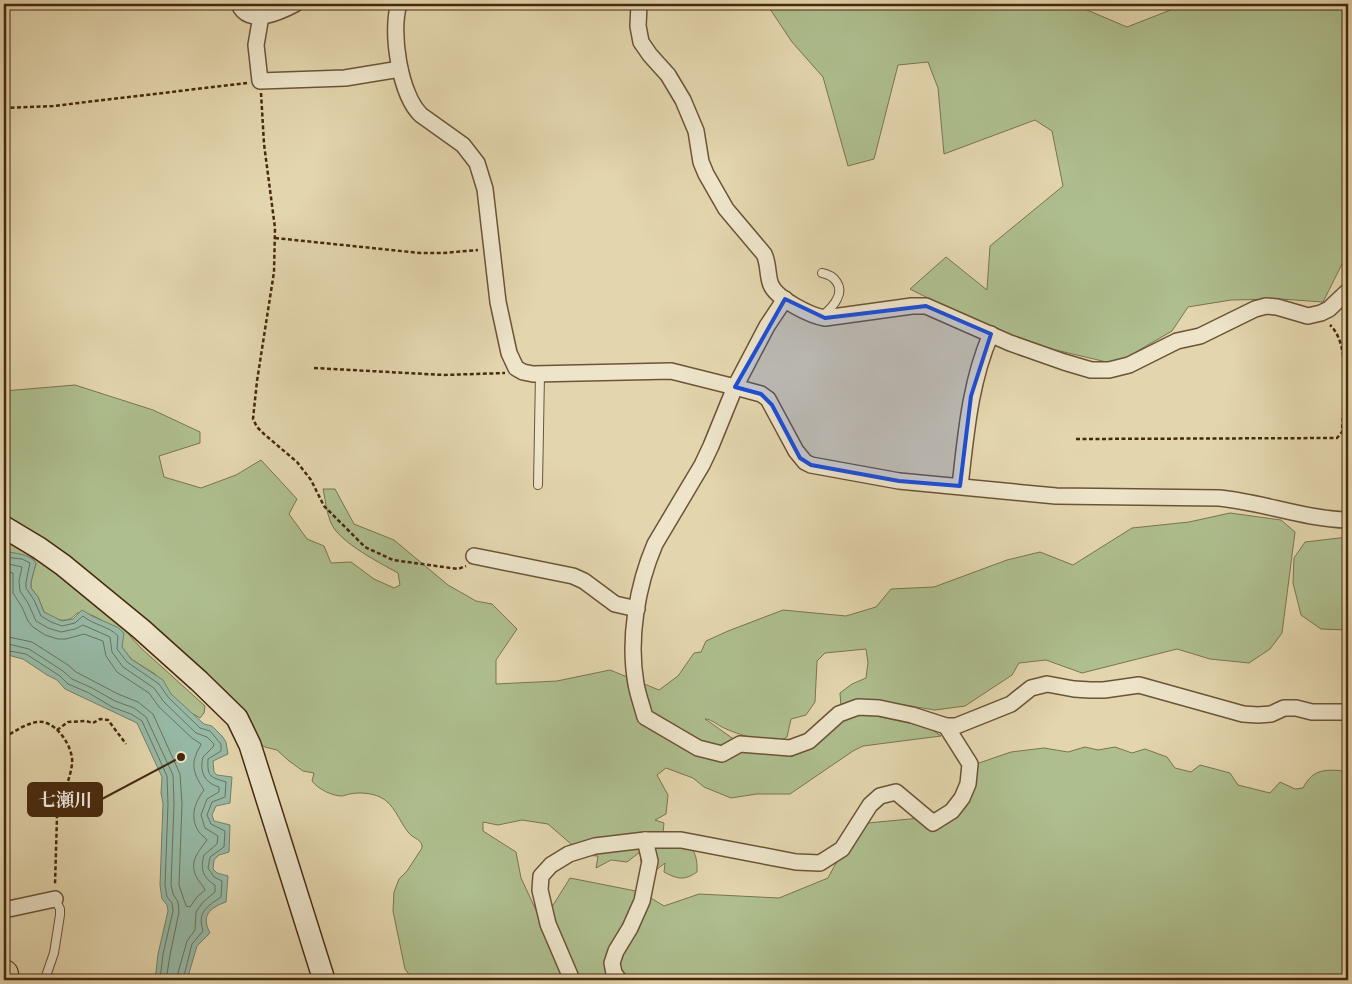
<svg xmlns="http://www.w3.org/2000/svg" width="1352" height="984" viewBox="0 0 1352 984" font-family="'Libre Bodoni','Noto Serif JP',serif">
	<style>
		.green { fill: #aebe8e; stroke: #7a744e }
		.water { fill: #96b9a6; stroke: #767f69 }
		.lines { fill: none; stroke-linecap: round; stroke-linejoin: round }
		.shore { stroke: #6e715a; stroke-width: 1 }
		.lane-casing { stroke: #6d5436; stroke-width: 10 }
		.street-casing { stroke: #6d5436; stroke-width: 18 }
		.secondary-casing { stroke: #46290e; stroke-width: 24 }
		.highway-casing { stroke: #46290e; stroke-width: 30 }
		.path { stroke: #46290e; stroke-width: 2.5; stroke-dasharray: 4 2.5; stroke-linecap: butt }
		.lane { stroke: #ede4ca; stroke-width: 8 }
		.street { stroke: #ede4ca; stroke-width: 15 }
		.secondary { stroke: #ede4ca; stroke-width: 21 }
		.highway { stroke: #e3d5ad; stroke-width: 28 }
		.marked { fill: #1d4ed8; fill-opacity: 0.2; stroke: #1d4ed8; stroke-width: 4; stroke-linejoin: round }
		.leader { fill: none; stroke: #46290e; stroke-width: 2 }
		.callout-dot { fill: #46290e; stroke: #ede4ca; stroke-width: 2 }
		.callout { fill: #46290e; stroke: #46290e; stroke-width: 2 }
		.callout-label { font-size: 18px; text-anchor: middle; font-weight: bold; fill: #fff }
	</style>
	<rect width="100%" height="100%" fill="#e3d5ad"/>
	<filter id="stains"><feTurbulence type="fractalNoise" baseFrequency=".004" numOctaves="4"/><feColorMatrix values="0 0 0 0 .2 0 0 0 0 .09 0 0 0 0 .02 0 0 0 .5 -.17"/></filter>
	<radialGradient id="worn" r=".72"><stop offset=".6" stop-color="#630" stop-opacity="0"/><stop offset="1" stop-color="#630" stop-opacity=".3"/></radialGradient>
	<g class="green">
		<path d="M757,4H1076L1080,7L1127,27L1186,4H1348V252L1323,302L1281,299L1231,300L1188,307L1172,331L1115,364L1009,339L910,289L946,257L987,290L990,246L1063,186L1052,131L1035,120L944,154L938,88L928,62L898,65L874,159L848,166L823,77L792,42L770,9Z"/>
		<path d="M75,385L153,410L200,432V443L159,456L164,477L201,488L236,475L261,460L297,499L289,514L307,539L324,546L331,563L351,562L374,579L394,588L400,585L398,573C380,563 349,547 336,531C327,521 326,502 323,489H335L354,524L394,540L448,585L476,601L492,604L517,629L496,660V684L557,681L610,670L659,690L678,676L694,653L701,652L706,641L728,631L783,610L846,616L876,607L891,589L934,587L1007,560L1040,552L1073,565L1132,528L1189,522L1230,513L1281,520L1295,532L1282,633L1270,649L1249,663L1210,659L1177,649L1082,673L1046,660L1019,663L1012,675L965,706L935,710L886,702L841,707L840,693L852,684L866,678L868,663L866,649L825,653L817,661L815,702L806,715L791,719L787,737C774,747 736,734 722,727C716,724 711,719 705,719C727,733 746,753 773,754L844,718L859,715H871L928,727L941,736L863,746L853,751L790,794H757L731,798L704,787L693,778L666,768L657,775L668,795L666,814L655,820L664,823L663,833C686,843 698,844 697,872C684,881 677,879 664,872L665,863L656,870L641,862L640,852L627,862L611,860L596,868L598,856L579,855L571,844L548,824L522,820L498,825L483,822V831L516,852L521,878L542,923L570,878L641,892L664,906L699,894L779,898L828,878L857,824L931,817L961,802L976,764L1011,752L1044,748L1068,752L1085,747L1098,750L1115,747L1132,753L1145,749L1167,757L1175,768L1191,772L1200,765L1230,773L1238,785L1270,793L1280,782L1295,789L1303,788C1314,767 1327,770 1348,771V980H413L405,969L393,911L394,892L399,879L407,871L422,848C423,839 413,839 408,832C399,821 394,803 380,797C372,793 358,792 350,794C349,794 343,796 342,796C332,796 318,789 312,781L314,773L303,771L289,761L277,750L265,747L258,742L125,628L130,636L141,648L205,706L204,713L200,718L176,704L155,674L131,659L122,647V639C110,626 96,612 77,613C67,625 56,620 44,612L38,597L31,588V582L36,563L32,558L4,551V391Z"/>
		<path d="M1348,537V630L1321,629L1301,615L1293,583L1294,558L1305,542Z"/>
	</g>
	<path class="water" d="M4,551C15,554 29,553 36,563L31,582V588L38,597L44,612L62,621L73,619L82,610L94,617L117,627L124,633L122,647L131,659L163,680L171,694L204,724L212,726L222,736L226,742L228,754L213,761L214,772L217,775L232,777L230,803L216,806L212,815L214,821L230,825L229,852L219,855L214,860L213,869L217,873L228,876L226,902C209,908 201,916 210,933L197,946L187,980H155L158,954L168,911L167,905L162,899L160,885L163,804L161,793L162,777L137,723L65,689L57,680L47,675L23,659L4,654Z"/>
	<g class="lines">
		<g class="shore">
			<path d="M4,557L22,559L30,563L26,582V588L34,600L41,616L51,622L62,626L75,623L83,616C93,625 109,626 118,636L117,649L127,662L159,684L168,697L200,728L210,731L221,744V751L208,759C207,778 211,777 226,782L225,797L212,802L207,815L211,824L225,831L224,847L210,857L208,868L214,877L222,881L221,897C207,907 197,911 203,931L192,944L183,980"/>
			<path d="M4,563L22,567L19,581L20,591L28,603L36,621L48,628L61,632L75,629L83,625L110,637L112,652L123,667L154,688L164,702L196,733L207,737L214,744L213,747L203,757C199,772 205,783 219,787V792L207,799L201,815L205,828L218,836L217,844L204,855C200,869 203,878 215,885V892L203,902L196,912L195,930L187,941L176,980"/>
			<path d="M4,571L13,573V593L22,607L28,621L33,627L45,635L58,639H66L84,634L103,641L106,656L117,672L149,693L159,707L192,738L201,744C200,748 197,750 196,755C190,769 198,780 204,790C195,802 189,817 199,832C201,835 205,837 207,840C199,851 189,861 196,876C198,881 203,885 205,890L197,897L190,907L186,906L179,885L182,804L180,774L153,714L138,702L118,694L76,672L68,665L32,642L4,636"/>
			<path d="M4,643L29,649L63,671L72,679L92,688L115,701L134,708L146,717L173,775L174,804L171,885L173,894L178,902L179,912L170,955L166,980"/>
			<path d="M4,650L26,654L60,676L68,684L89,693L112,707L131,714L142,721L167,776L168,804L165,885L167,897L172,903L173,911L163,954L160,980"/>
		</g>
		<defs>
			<g id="lane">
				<path d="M821,317C827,312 834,306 837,299C844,286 834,275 822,273"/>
				<path d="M538,485L540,374"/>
				<path d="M46,976L54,953L60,915V909L55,899"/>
			</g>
			<g id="street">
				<path d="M239,4C248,27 280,12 295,4"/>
				<path d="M399,4C390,32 400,95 421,115L463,145L477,163L485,189L498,302L509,353L516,368L523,372L533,374L671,371L735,387L761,394L768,399L796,451L805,462L811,465L899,481L1056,496L1219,498C1262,502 1304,519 1348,520"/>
				<path d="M639,4L638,26L641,42L650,55L668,75L683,100L696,131L701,162L706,174L726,209L764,254C769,264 767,276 771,285C777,299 811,316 825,318L912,306H926L1010,343L1064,362L1091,370H1109L1129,365L1177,341L1200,336L1255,309L1266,306L1277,307L1308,316L1321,313L1329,309L1348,291"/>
				<path d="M261,16L256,45L260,81L345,78L400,69"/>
				<path d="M785,299L767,326L735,387L711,446L702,465L655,544C637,586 628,639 636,684C638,695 642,706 645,717L698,748L722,754L740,744L790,748L809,741L839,714L858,707L879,708L912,715L946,726H956L1011,704L1031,688L1047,684L1074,689L1090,690H1104L1139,685L1243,714L1258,715L1271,714L1284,708H1296L1312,712H1348"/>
				<path d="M960,486C966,434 970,382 991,334"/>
				<path d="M474,556L573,576L584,581L615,604L637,609"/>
				<path d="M4,910L55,899"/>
				<path d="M572,980L548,924L540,890L541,876L551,865L569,854L595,846L645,840H681L796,862L820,863L842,849L870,805L880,796L896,792L933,823L952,811L962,798L968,784L970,764L946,726"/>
				<path d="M619,980L614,973L612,963L616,951L630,928L642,901L650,861L645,840"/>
			</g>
			<path id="secondary" d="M4,527L39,548L63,565L141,629L199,681L237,718L250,745L324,980"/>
			<path id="highway" d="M4,974L5,980"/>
		</defs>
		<use href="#lane" class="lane-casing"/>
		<use href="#street" class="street-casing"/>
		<use href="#secondary" class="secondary-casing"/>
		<use href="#highway" class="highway-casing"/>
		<g class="path">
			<path d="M261,93L264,144L275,228L274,272L257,381L253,419L257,427L264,434L297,462L311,480L324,506L365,547L393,560L458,569L466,566"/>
			<path d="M4,108L53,106L247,83"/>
			<path d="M275,238L420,253H443L478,250"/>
			<path d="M314,368L444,375L505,373"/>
			<path d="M1076,439L1337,438L1342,432C1343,404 1352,345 1330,325"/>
			<path d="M57,730L68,722L86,721L93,723L100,719L108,720L126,744"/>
			<path d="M4,737C15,732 30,720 43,722C59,725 74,749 72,764C70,782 60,798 57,816L55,885"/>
		</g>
		<use href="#lane" class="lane"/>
		<use href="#street" class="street"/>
		<use href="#secondary" class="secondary"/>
		<use href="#highway" class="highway"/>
	</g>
	<path class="marked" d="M785,299L825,318L926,306L991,334L971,396L960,486L899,481L811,465L800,458L772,405L761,394L735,387Z"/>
	<path class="leader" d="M181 757L102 799"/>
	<circle class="callout-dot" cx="181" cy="757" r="5"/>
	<rect class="callout" x="28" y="783" width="74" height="33" rx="5"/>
	<g class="callout-label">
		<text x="65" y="806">七瀬川</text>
	</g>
	<rect width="1352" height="984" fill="none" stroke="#e3d5ad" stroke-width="20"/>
	<rect x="5" y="5" width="1342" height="974" fill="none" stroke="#46290e" stroke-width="2.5"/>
	<rect x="10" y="10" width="1332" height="964" fill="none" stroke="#46290e"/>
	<rect width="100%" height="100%" filter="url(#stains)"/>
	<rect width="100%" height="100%" fill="url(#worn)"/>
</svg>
